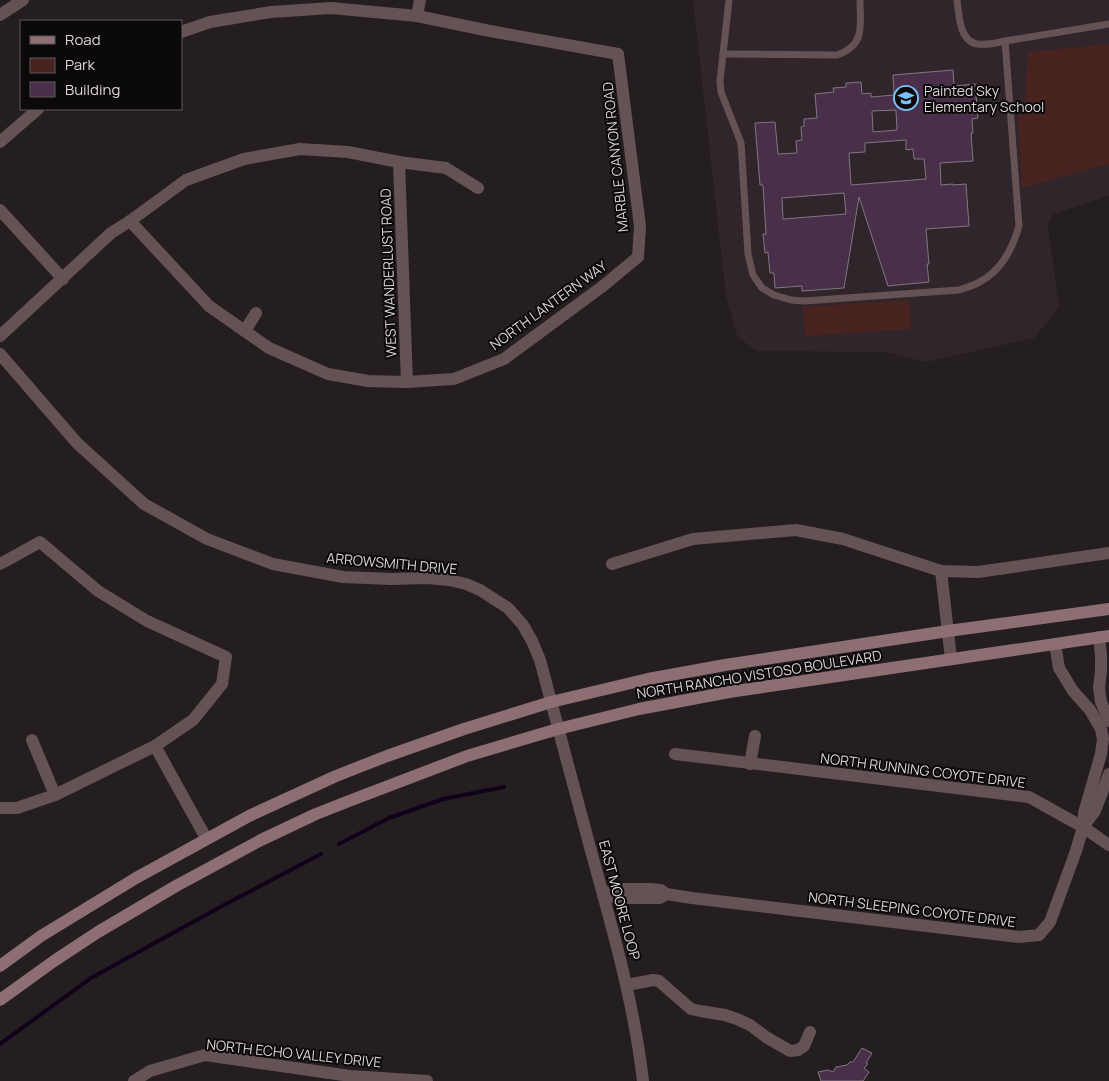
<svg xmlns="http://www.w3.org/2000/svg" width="1109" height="1081" viewBox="0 0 1109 1081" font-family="Manrope,sans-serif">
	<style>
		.built { fill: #30252b }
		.green { fill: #49231f }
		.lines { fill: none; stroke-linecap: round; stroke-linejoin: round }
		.stream { stroke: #0f021b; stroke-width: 4 }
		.building { fill: #4a2f4a; stroke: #7e787e; fill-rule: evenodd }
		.service { stroke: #655255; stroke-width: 7 }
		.minor { stroke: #655255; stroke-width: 12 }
		.tertiary { stroke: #655255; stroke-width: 12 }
		.secondary { stroke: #8c6e73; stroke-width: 12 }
		.labels { text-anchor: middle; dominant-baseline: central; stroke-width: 4; stroke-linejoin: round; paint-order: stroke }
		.poi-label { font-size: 14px; fill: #dad6d8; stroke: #0c090a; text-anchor: start }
		.street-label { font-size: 14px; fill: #dad6d8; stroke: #0c090a }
	</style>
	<rect width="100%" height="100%" fill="#241e21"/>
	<path class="built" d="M693,0H1109V196L1052,214L1048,226L1059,307L1034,338L926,362L885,352L758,351L738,338L726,297Z"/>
	<g class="green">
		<path d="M1109,44V164L1022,188L1018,115H1024L1028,52Z"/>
		<path d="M909,300L911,329L805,336L803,307Z"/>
	</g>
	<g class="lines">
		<g class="stream">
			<path d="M339,844L389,818L443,799L504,787"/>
			<path d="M0,1044L91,978L222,906L321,854"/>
		</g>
	</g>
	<g class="building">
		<path d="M953,70L954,86L975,84L978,118L972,119L973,133H971L973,161L940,163L941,185L953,184V185L966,184L969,226L926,229L929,264H927L929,282L888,286L859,197L844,288L802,291V286L775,288L774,273H770L768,252L765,253L763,234H766L763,185H760L755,123L775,122L778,154L797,153L796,141L802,140L801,127L804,126V119L817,118L815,94L834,92L833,88L846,87V83L861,82L862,94L871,93V97L894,95L893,75ZM896,110L897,130L873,132L872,111ZM906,140V150L913,149L914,159H924L926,179L851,185L849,153L865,152V143ZM844,193L846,214L783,219L782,198Z"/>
		<path d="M862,1048L872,1053L866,1063L868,1064L864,1068L869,1072L863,1081H821L818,1072L828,1070L833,1072L836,1067L847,1065L850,1062H853Z"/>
	</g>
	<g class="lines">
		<g class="service">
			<path d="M729,0L720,81L721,92L741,143L748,254L753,275L762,288L774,295L791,300L804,301L959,290C965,288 972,286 978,283C1001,271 1012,250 1019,226L1005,41L1109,24"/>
			<path d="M957,0C959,14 959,41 977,44C986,45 997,43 1005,41"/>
			<path d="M723,54L837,55C866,45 860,25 860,0"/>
		</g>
		<g class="minor">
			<path d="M417,16L420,0"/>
			<path d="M0,142L38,109"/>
			<path d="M399,162L407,382"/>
			<path d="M0,210L63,279"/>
			<path d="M130,221L209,306L269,348L328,374L368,381L407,382L454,379L504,359L603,286L638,257L640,226L618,54L490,31L417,16L331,8L271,12L210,22L181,32"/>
			<path d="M245,331L256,313"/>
			<path d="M0,336L111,233L130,221L186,180L244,159L300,149L348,152L399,162L446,168L478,188"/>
			<path d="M0,564L40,542L98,591L147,621L226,657L222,684L193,720L155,746L55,795L17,808H0"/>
			<path d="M612,564L693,539L796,530L843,539L901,558L941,571L978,572L1109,553"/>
			<path d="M941,571L951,659"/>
			<path d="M1099,637L1101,655V671L1099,687L1101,702L1109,721"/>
			<path d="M32,740L55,795"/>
			<path d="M155,746L206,838"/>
			<path d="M675,754L1029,797L1083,827L1109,845"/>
			<path d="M750,764L755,736"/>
			<path d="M1083,827L1095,811L1109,774"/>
			<path d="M603,895L616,889H650L661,890L666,894L692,898L1019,937L1039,935L1050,922L1076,851L1083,827L1084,813L1101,754L1103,739L1101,729L1090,710L1073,691L1059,668L1055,644"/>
			<path d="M603,895L617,898H660L666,894"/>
			<path d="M627,985L653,980L659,981L691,1009L700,1011L725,1015L737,1019L750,1025L766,1037L790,1051L798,1050L804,1046L810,1032"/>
			<path d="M134,1081L150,1071L205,1055L350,1076L427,1081"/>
		</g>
		<g class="tertiary">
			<path d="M0,15L23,0"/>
			<path d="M0,354L77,443L144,504L207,539L273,564L343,577L391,579L427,578L449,580L466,584L480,590L508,608L523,625L532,641L540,660C557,724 574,788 591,851C612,927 634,1003 643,1081"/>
		</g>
		<g class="secondary">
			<path d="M0,966L41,936L136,878L249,816L336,776L387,756L464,729L551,702L648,679L725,665L948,631L1109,609"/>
			<path d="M0,1000L54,961L98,932L176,886L261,840L316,814L349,801L467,756L558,729L639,709L729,692L1109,636"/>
		</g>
	</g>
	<defs>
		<symbol id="school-ring" viewBox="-11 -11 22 22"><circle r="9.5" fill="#0c090a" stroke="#7abff8" stroke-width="1.5"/><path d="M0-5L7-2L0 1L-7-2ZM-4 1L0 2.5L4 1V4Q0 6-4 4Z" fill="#7abff8"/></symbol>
	</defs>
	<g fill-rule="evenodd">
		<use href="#school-ring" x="892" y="84" width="28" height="28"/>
	</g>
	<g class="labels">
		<g class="poi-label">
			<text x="924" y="90">Painted Sky<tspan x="924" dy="16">Elementary School</tspan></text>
		</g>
		<g class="street-label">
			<text transform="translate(615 157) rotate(-96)">MARBLE CANYON ROAD</text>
			<text transform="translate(388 273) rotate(-92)">WEST WANDERLUST ROAD</text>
			<text transform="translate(548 305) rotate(-36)">NORTH LANTERN WAY</text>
			<text transform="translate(392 563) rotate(5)">ARROWSMITH DRIVE</text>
			<text transform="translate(759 674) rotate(-9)">NORTH RANCHO VISTOSO BOULEVARD</text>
			<text transform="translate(923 770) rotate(7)">NORTH RUNNING COYOTE DRIVE</text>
			<text transform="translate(620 900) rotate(75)">EAST MOORE LOOP</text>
			<text transform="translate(912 909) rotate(7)">NORTH SLEEPING COYOTE DRIVE</text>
			<text transform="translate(294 1053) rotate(6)">NORTH ECHO VALLEY DRIVE</text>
		</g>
	</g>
	<rect x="20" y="20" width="162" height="90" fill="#0c090a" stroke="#5e5b5c"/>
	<rect x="30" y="36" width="25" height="8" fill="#8c6e73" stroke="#5e5b5c"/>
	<text x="65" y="45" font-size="15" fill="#dad6d8">Road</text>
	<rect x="30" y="58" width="25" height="15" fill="#49231f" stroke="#5e5b5c"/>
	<text x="65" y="70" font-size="15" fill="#dad6d8">Park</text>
	<rect x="30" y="82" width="25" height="15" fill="#4a2f4a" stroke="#5e5b5c"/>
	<text x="65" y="95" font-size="15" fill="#dad6d8">Building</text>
</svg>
